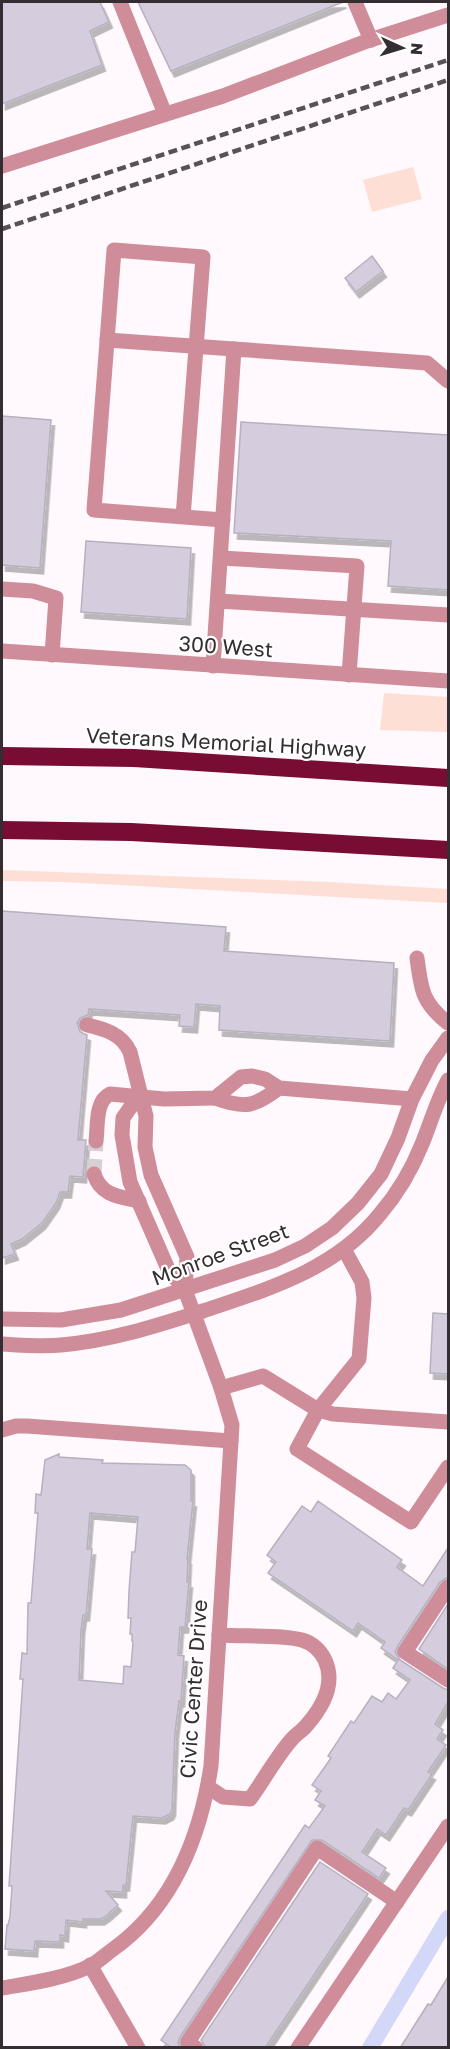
<svg xmlns="http://www.w3.org/2000/svg" width="450" height="2049" viewBox="0 0 450 2049" font-family="'Golos Text',sans-serif">
	<style>
		.green { fill: #fddfd6 }
		.lines { fill: none; stroke-linecap: round; stroke-linejoin: round }
		.canal { stroke: #d3d8f9; stroke-width: 16 }
		.building { fill: #d5cddd; stroke: #b7b0bf; stroke-width: 1.5; fill-rule: evenodd; filter: url(#shadow) }
		.minor-tunnel { stroke: #d6d0d4; stroke-width: 15; stroke-dasharray: 15 8; stroke-linecap: butt }
		.minor { stroke: #ce8d98; stroke-width: 15 }
		.highway { stroke: #790c33; stroke-width: 18 }
		.rail { stroke: #585256; stroke-width: 4.5; stroke-dasharray: 9 4.5; stroke-linecap: butt }
		.labels { text-anchor: middle; dominant-baseline: central; stroke-width: 4.5; stroke-linejoin: round; paint-order: stroke }
		.street-label { font-size: 21px; fill: #342e32; stroke: #fff }
	</style>
	<defs>
		<filter id="shadow"><feDropShadow dx="3.5" dy="6" stdDeviation="0" flood-color="#0004"/></filter>
	</defs>
	<rect width="100%" height="100%" fill="#fff8fc"/>
	<g class="green">
		<path d="M413,167L422,199L372,212L363,180Z"/>
		<path d="M384,693L448,697V732L380,730Z"/>
		<path d="M2,870L330,882L448,889V903L64,882L2,881Z"/>
	</g>
	<g class="lines">
		<path class="canal" d="M370,2048L448,1918"/>
	</g>
	<g class="building">
		<path d="M2,2H100L109,22L90,31L102,65L2,104Z"/>
		<path d="M138,2H343L171,71Z"/>
		<path d="M372,256L383,271L356,292L345,278Z"/>
		<path d="M2,416L51,420L40,568L2,565Z"/>
		<path d="M241,422L448,435V590L388,586L391,541L234,533Z"/>
		<path d="M86,541L191,548L187,619L81,612Z"/>
		<path d="M2,911L226,927L224,951L394,963L390,1041L219,1030L220,1006L196,1004L194,1027L179,1026L180,1015L89,1009L88,1015L80,1018L77,1023L80,1032L87,1035L78,1140H86L83,1177L70,1176L68,1192H60L56,1203L42,1223L22,1239L11,1244L15,1254L2,1258Z"/>
		<path d="M433,1313L448,1314V1374L430,1373Z"/>
		<path d="M59,1454V1457L103,1460L102,1463L185,1465L191,1470V1501H193L187,1559H188L187,1582H189L185,1627H180L178,1655L184,1656L181,1701H179L175,1732L172,1810L170,1814L162,1818L133,1816L126,1885H123V1892L106,1891L118,1905L107,1915L101,1919H83V1922L66,1920L65,1936L60,1935V1942L35,1941L34,1951L5,1949L7,1925H8L10,1917L12,1886H9L23,1679H20L22,1653L27,1654L28,1603H31L38,1513H35L36,1494L41,1495L45,1460ZM90,1513L138,1517L135,1552H132L129,1591L128,1618H131L130,1634H132V1641L133,1642L131,1667L124,1666L123,1684L79,1680L81,1630L83,1615H86L92,1549H87Z"/>
		<path d="M318,1501L402,1560L397,1567L423,1586L448,1548V1577L440,1582L397,1647L395,1652L400,1660L443,1688L448,1690V1702L435,1724L443,1730L437,1739L446,1745L428,1772L432,1774L408,1810L404,1808L386,1835L377,1829L362,1852L386,1868L379,1878L322,1840H312L180,2037L178,2042L180,2048H172L161,2040L305,1825L309,1828L325,1806L315,1800L321,1791L312,1785L331,1758L328,1756L351,1721L354,1723L372,1696L382,1702L388,1693L396,1699L410,1680L393,1668L398,1660L381,1648L385,1642L358,1623L353,1631L268,1573L276,1562L267,1555L302,1506L311,1512Z"/>
		<path d="M448,1604V1669L419,1649Z"/>
		<path d="M320,1862L368,1894L265,2048H206L201,2040Z"/>
		<path d="M448,1977V2048H400L428,2004L431,2005Z"/>
	</g>
	<g class="lines">
		<path class="minor-tunnel" d="M94,1174L96,1141"/>
		<g class="minor">
			<path d="M120,2L165,114"/>
			<path d="M355,2L371,40"/>
			<path d="M2,166L223,96L367,41L448,15"/>
			<path d="M107,340L234,349"/>
			<path d="M183,517L203,257L114,250L94,510L223,520"/>
			<path d="M221,558L357,566L349,675"/>
			<path d="M2,589L33,591L56,598L52,655"/>
			<path d="M218,601L448,615"/>
			<path d="M2,651L448,681"/>
			<path d="M213,666L234,349L427,363L448,381"/>
			<path d="M417,958C421,989 422,1003 448,1023"/>
			<path d="M87,1025C105,1029 122,1034 130,1052L146,1116L145,1147L151,1175L187,1257L185,1290"/>
			<path d="M215,1098C245,1109 254,1107 279,1088"/>
			<path d="M96,1141C98,1126 95,1101 110,1094L164,1099L215,1098L241,1077L252,1076L265,1079L279,1088L412,1099"/>
			<path d="M94,1174C101,1196 120,1197 139,1201"/>
			<path d="M344,1249L362,1282L364,1298L359,1359L318,1410L297,1449L411,1522L448,1467"/>
			<path d="M2,1319L61,1320L121,1310L275,1260L305,1246L332,1228L358,1203L381,1174L398,1138L412,1099L432,1060L448,1038"/>
			<path d="M2,1344C21,1345 41,1347 61,1345C110,1341 156,1326 203,1311C268,1289 335,1270 380,1214C398,1193 412,1169 422,1144C431,1122 437,1100 448,1080"/>
			<path d="M221,1388L263,1376L318,1410L333,1414L448,1422"/>
			<path d="M2,1430L16,1426H27L231,1441"/>
			<path d="M448,1587L405,1652L448,1680"/>
			<path d="M208,1787L223,1797L250,1799C264,1780 276,1757 292,1739C296,1734 302,1731 306,1726C322,1708 336,1684 325,1660C320,1650 312,1643 302,1640C281,1634 242,1637 219,1635"/>
			<path d="M90,1965L138,2048"/>
			<path d="M2,1988C31,1983 63,1979 90,1966C98,1962 105,1955 112,1950C173,1907 200,1838 211,1766L232,1425L221,1388L185,1290L168,1269L130,1182L122,1135L123,1118L139,1095"/>
			<path d="M196,2048L188,2042L317,1848L397,1902"/>
			<path d="M298,2048L448,1826"/>
		</g>
		<g class="highway">
			<path d="M2,756L134,758L448,778"/>
			<path d="M2,830L131,832L448,850"/>
		</g>
		<g class="rail">
			<path d="M2,208L448,60"/>
			<path d="M2,229L448,80"/>
		</g>
	</g>
	<g class="labels">
		<g class="street-label">
			<text transform="translate(226 646) rotate(4)">300 West</text>
			<text transform="translate(226 742) rotate(3)">Veterans Memorial Highway</text>
			<text transform="translate(220 1254) rotate(-20)">Monroe Street</text>
			<text transform="translate(193 1689) rotate(-86)">Civic Center Drive</text>
		</g>
	</g>
	<rect width="450" height="2049" fill="none" stroke="#342e32" stroke-width="6"/>
	<g transform="translate(402 48) rotate(94)" stroke="#ffffff" stroke-width="4.5" paint-order="stroke">
	<path d="M0-4.5L10 22L0 15L-10 22Z" fill="#342e32"/>
	<text y="-9" font-size="16" font-weight="bold" text-anchor="middle" fill="#342e32">N</text>
	</g>
</svg>
